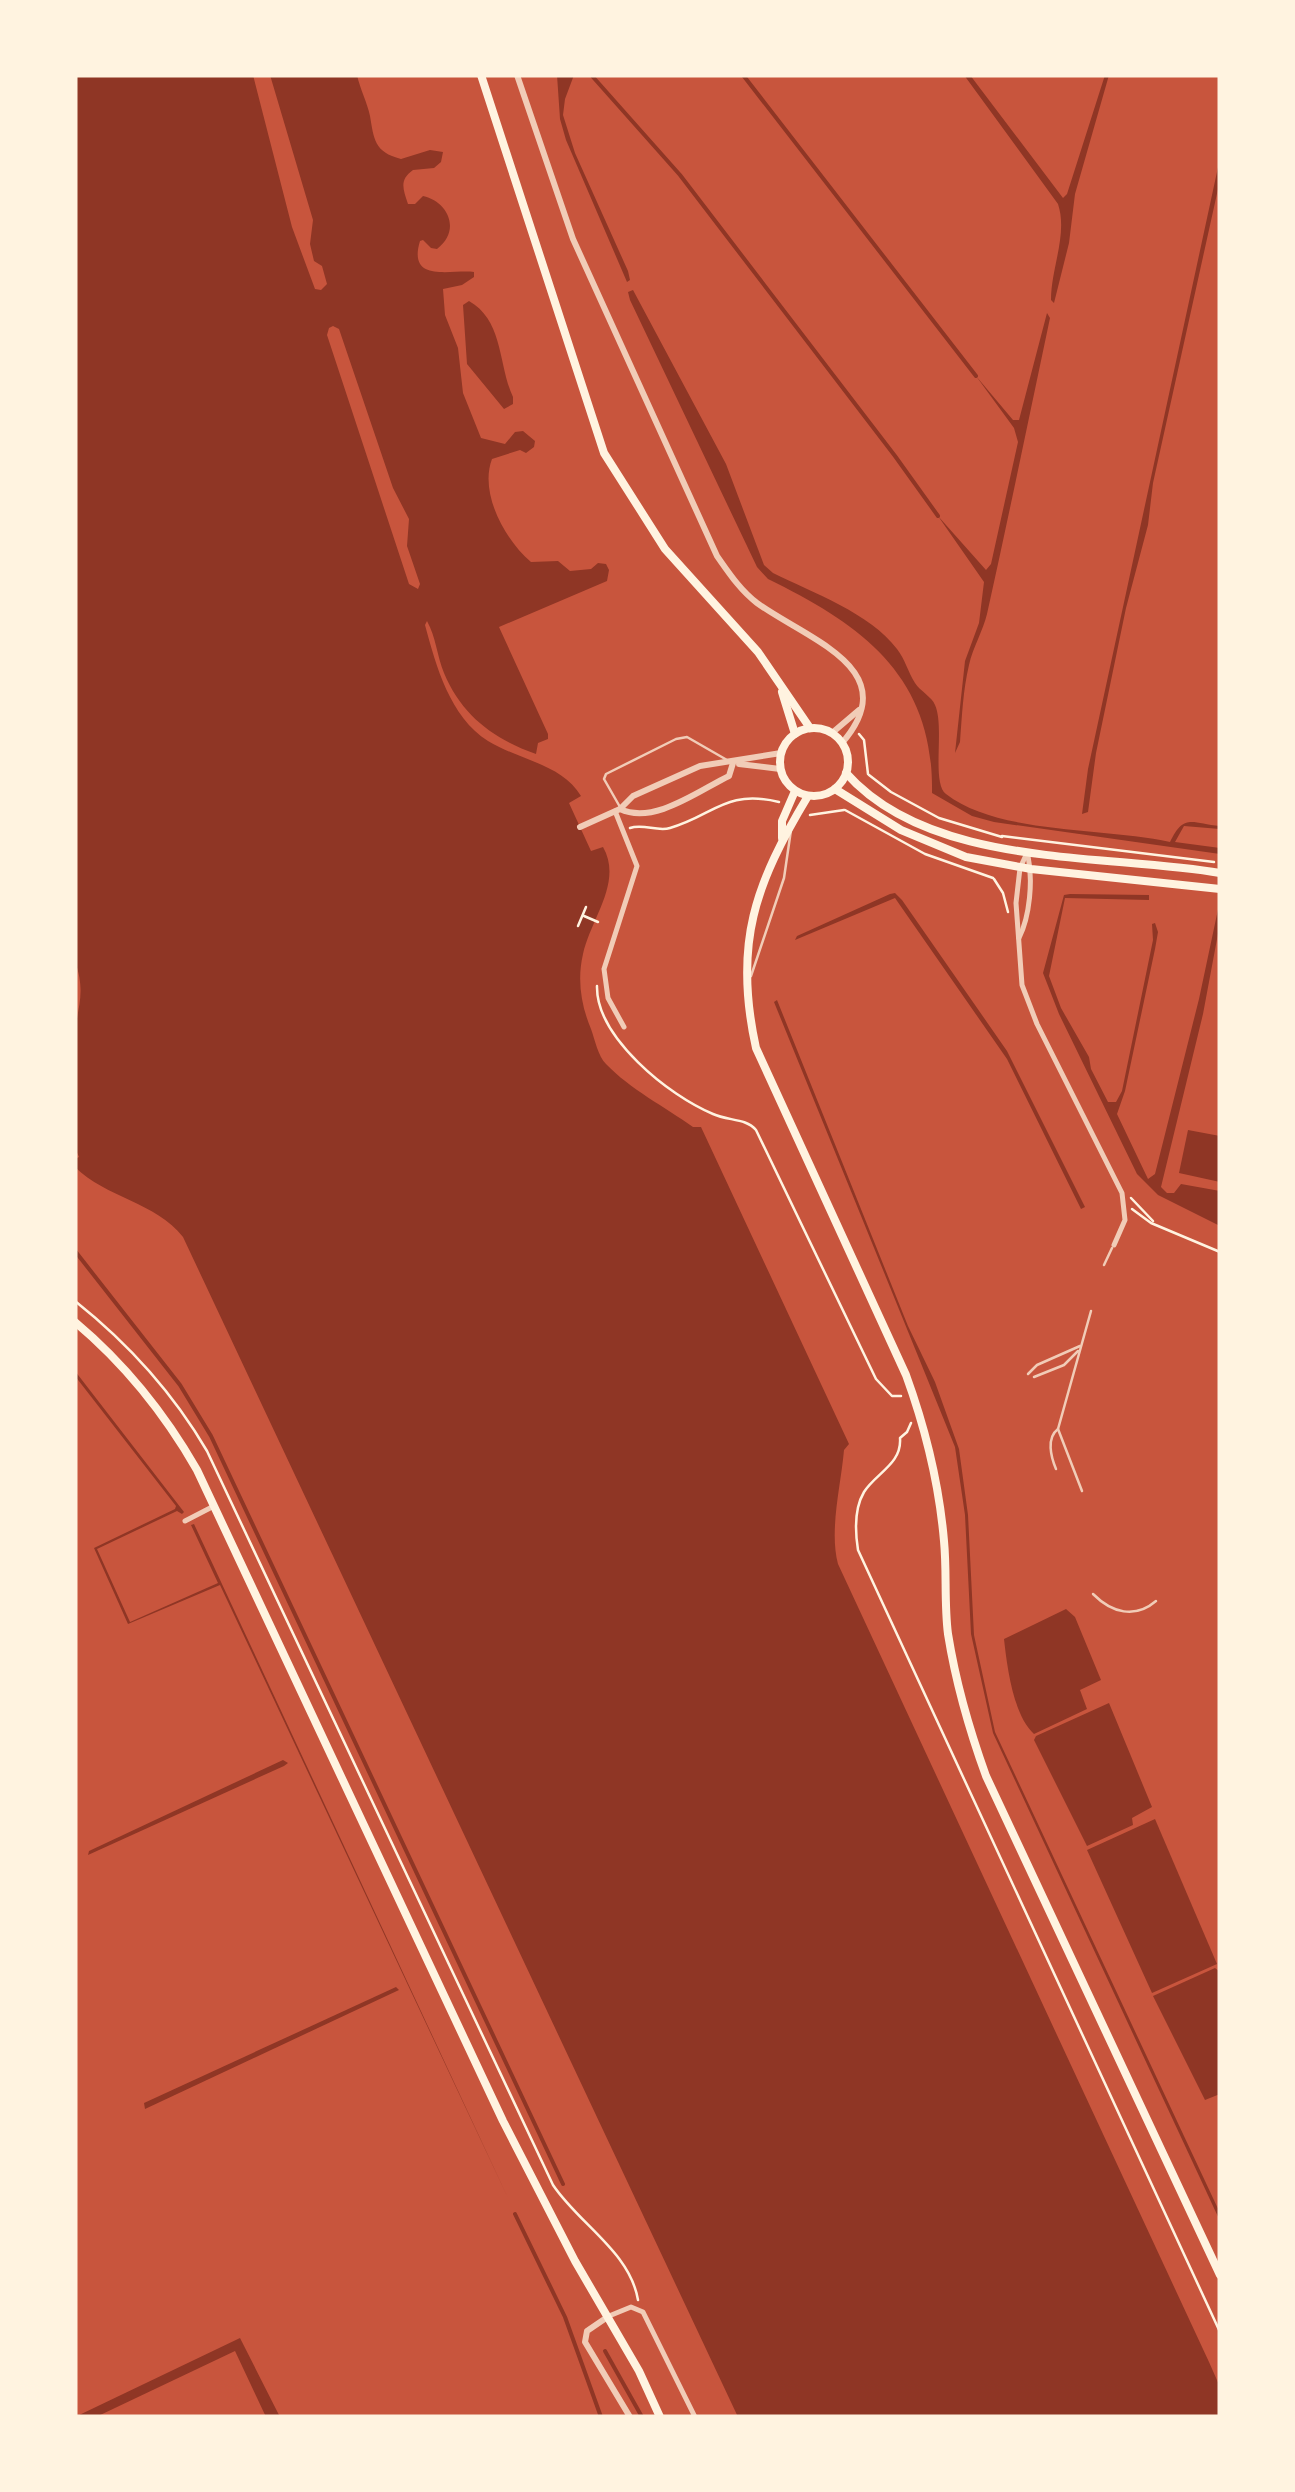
<svg xmlns="http://www.w3.org/2000/svg" width="1295" height="2492" viewBox="0 0 1295 2492" font-family="Jost,sans-serif">
	<style>
		.water { fill: #8f3625; fill-rule: evenodd }
		.lines { fill: none; stroke-linecap: round; stroke-linejoin: round }
		.stream { stroke: #8f3625; stroke-width: 4 }
		.path { stroke: #fff3e0; stroke-width: 2.5 }
		.service { stroke: #f1ccb7; stroke-width: 2.5 }
		.minor { stroke: #f1ccb7; stroke-width: 5 }
		.tertiary { stroke: #f1ccb7; stroke-width: 6 }
		.primary { stroke: #fff3e0; stroke-width: 8 }
	</style>
	<rect width="100%" height="100%" fill="#c8553d"/>
	<g class="water">
		<path d="M75,75H253L292,227L315,289L321,290L327,284L322,266L314,261L310,244L313,220L270,75H357C360,89 367,102 370,116C374,139 374,152 401,159L430,150L443,152L441,162L434,168L413,170C399,180 403,189 408,204H415L423,196C449,202 461,231 437,249L431,248L423,240L420,241C407,284 452,269 474,272V277L462,285L443,289L445,315L458,348L463,393L481,438L505,444L515,432L523,431L535,441L534,447L526,453L520,450L492,459C479,493 505,540 531,562L558,561L570,571L591,569L598,563L606,564L609,570L607,581L499,627L548,734V739L538,743L536,754C494,739 462,716 444,673C437,656 436,637 427,621L425,625C436,666 450,717 488,741C519,760 562,764 581,796L569,803L591,851L603,847C623,882 591,918 583,954C577,980 581,1005 591,1029C595,1040 598,1056 606,1064C630,1089 665,1107 693,1127H701L849,1444L844,1450C841,1485 829,1530 838,1564L1209,2362L1220,2387V2417H738L183,1237C156,1202 106,1198 75,1167V1159L79,1157L75,1148C75,1112 74,1075 75,1038C76,1007 87,996 75,961ZM333,326L339,329L393,488L409,519L407,546L420,584L418,589L409,584L327,335L329,328Z"/>
		<path d="M557,75H574L565,99L563,115L575,153L628,271L630,280L627,282L566,140L560,119Z"/>
		<path d="M964,75H970L1063,198L1067,194L1105,75H1109L1075,194L1069,243L1054,303L1051,300C1051,268 1068,234 1058,204Z"/>
		<path d="M1220,158V180L1153,483L1148,525L1126,608L1096,753L1088,812L1082,814L1088,769Z"/>
		<path d="M633,290L726,464L764,565L773,573C813,593 870,613 897,649C905,659 908,672 915,683C920,691 932,697 935,705C945,727 931,783 946,794C999,835 1105,827 1170,842C1184,813 1191,823 1220,826V829L1184,826L1175,842L1220,848V854L994,822L972,816L932,793C934,677 864,626 768,579L757,567L630,300L628,292Z"/>
		<path d="M469,301C504,321 498,365 513,397V404L504,409L467,364L463,305Z"/>
		<path d="M1047,313L1050,318C1029,417 1009,515 987,614C983,631 973,647 969,665C963,690 962,716 960,742L955,753L965,661L979,623L984,582L938,516L986,570L991,564L1018,442L1014,428L976,376L1013,420H1019Z"/>
		<path d="M890,894L895,893L902,900L1007,1051L1085,1207L1081,1209L1007,1059L895,898L795,940L797,936Z"/>
		<path d="M1070,894L1149,895V900L1065,898L1049,976L1061,1008L1089,1057L1091,1069L1108,1102H1116L1122,1091L1153,940L1152,924L1155,923L1158,932L1155,949L1125,1091L1117,1114L1148,1179L1155,1174L1199,999L1220,900V923L1203,1014L1161,1187L1167,1193H1174L1181,1184L1220,1191V1226L1158,1195L1137,1174L1059,1014L1043,973L1064,895Z"/>
		<path d="M777,1000L908,1326L935,1382L959,1449L968,1515L974,1635L995,1732L1220,2213V2221L993,1733L971,1634L965,1515L955,1447L774,1002Z"/>
		<path d="M1188,1130L1220,1136V1182L1179,1173Z"/>
		<path d="M75,1371L184,1512L182,1514L177,1511L97,1549L130,1622L218,1583L191,1525L194,1524L508,2198L220,1585L128,1624L94,1548L175,1509L176,1506L75,1376Z"/>
		<path d="M1066,1609L1075,1617L1101,1680L1080,1690L1087,1709L1034,1734C1013,1715 1007,1666 1004,1639Z"/>
		<path d="M1109,1703L1152,1807L1132,1818L1133,1825L1087,1846L1034,1740L1036,1736Z"/>
		<path d="M283,1760L288,1763L284,1766L88,1855L89,1851Z"/>
		<path d="M1155,1819L1217,1964L1152,1993L1087,1850Z"/>
		<path d="M1215,1968L1220,1972V2094L1205,2100L1153,1996Z"/>
		<path d="M396,1987L399,1990L145,2109L144,2103Z"/>
		<path d="M240,2338L280,2417H266L235,2351L96,2417H75Z"/>
	</g>
	<g class="lines">
		<g class="stream">
			<path d="M743,75L976,376"/>
			<path d="M593,77L680,175L895,456L938,516"/>
			<path d="M75,1251L180,1385L211,1436L563,2184"/>
			<path d="M515,2214L565,2317L601,2417"/>
			<path d="M605,2351L642,2417"/>
		</g>
		<g class="path">
			<path d="M859,734L864,740L868,774"/>
			<path d="M869,775L891,792L939,818L1002,837"/>
			<path d="M845,810L925,854L993,878"/>
			<path d="M810,815L844,810"/>
			<path d="M630,828C643,823 657,832 670,828C713,816 725,789 779,802"/>
			<path d="M1002,836L1214,862"/>
			<path d="M994,879L1003,893L1008,912"/>
			<path d="M584,916L598,922"/>
			<path d="M578,926L586,907"/>
			<path d="M597,986C596,1037 669,1096 713,1114C728,1121 746,1118 756,1130L876,1379L892,1396H901"/>
			<path d="M1131,1198L1153,1221"/>
			<path d="M1132,1209L1151,1223L1220,1252"/>
			<path d="M75,1301C129,1344 172,1391 207,1451L553,2185C579,2224 630,2252 638,2300"/>
			<path d="M911,1423L907,1432L900,1438C902,1464 876,1473 864,1492C854,1509 855,1531 858,1550L1220,2332"/>
		</g>
		<g class="service">
			<path d="M620,807L604,779L606,774L676,739L687,737L727,760"/>
			<path d="M751,976L784,878L791,830"/>
			<path d="M1104,1265L1112,1248"/>
			<path d="M1028,1374L1037,1365L1080,1346"/>
			<path d="M1034,1377L1064,1365L1078,1351"/>
			<path d="M1058,1429L1082,1491"/>
			<path d="M1056,1469C1051,1457 1046,1438 1058,1429L1091,1311"/>
			<path d="M1093,1594C1112,1613 1135,1619 1156,1601"/>
		</g>
		<g class="minor">
			<path d="M615,811L637,866L604,969L608,998L624,1027"/>
			<path d="M1027,853L1020,868L1016,903L1022,985L1037,1024L1122,1193L1125,1220L1114,1245"/>
			<path d="M1019,938C1030,916 1033,880 1028,856"/>
			<path d="M185,1521L214,1506"/>
			<path d="M609,2316L631,2307L643,2312L695,2417"/>
		</g>
		<g class="tertiary">
			<path d="M517,75L573,239L717,556C729,573 740,590 757,603C808,640 906,669 842,743"/>
			<path d="M832,733L859,710"/>
			<path d="M739,764L780,769"/>
			<path d="M620,809C654,825 698,791 729,776L733,763"/>
			<path d="M580,827L620,809L633,796L700,766L781,753"/>
			<path d="M606,2318L587,2331L585,2342L630,2417"/>
		</g>
		<g class="primary">
			<path d="M481,75L604,453L665,549L758,652L810,728"/>
			<path d="M782,692L795,734"/>
			<circle cx="814" cy="762" r="34"/>
			<path d="M846,773C931,869 1104,853 1220,873"/>
			<path d="M835,789L901,830L966,857L1031,869L1220,889"/>
			<path d="M808,796C755,884 733,944 756,1048L906,1375C926,1430 939,1483 944,1541C947,1572 944,1603 948,1634C956,1684 969,1729 986,1776L1220,2275"/>
			<path d="M782,838V821L795,791"/>
			<path d="M75,1322C125,1364 165,1414 197,1470L503,2121L575,2261L639,2371L660,2417"/>
		</g>
	</g>
	<rect width="1295" height="2492" fill="none" stroke="#fff3e0" stroke-width="155"/>
</svg>
